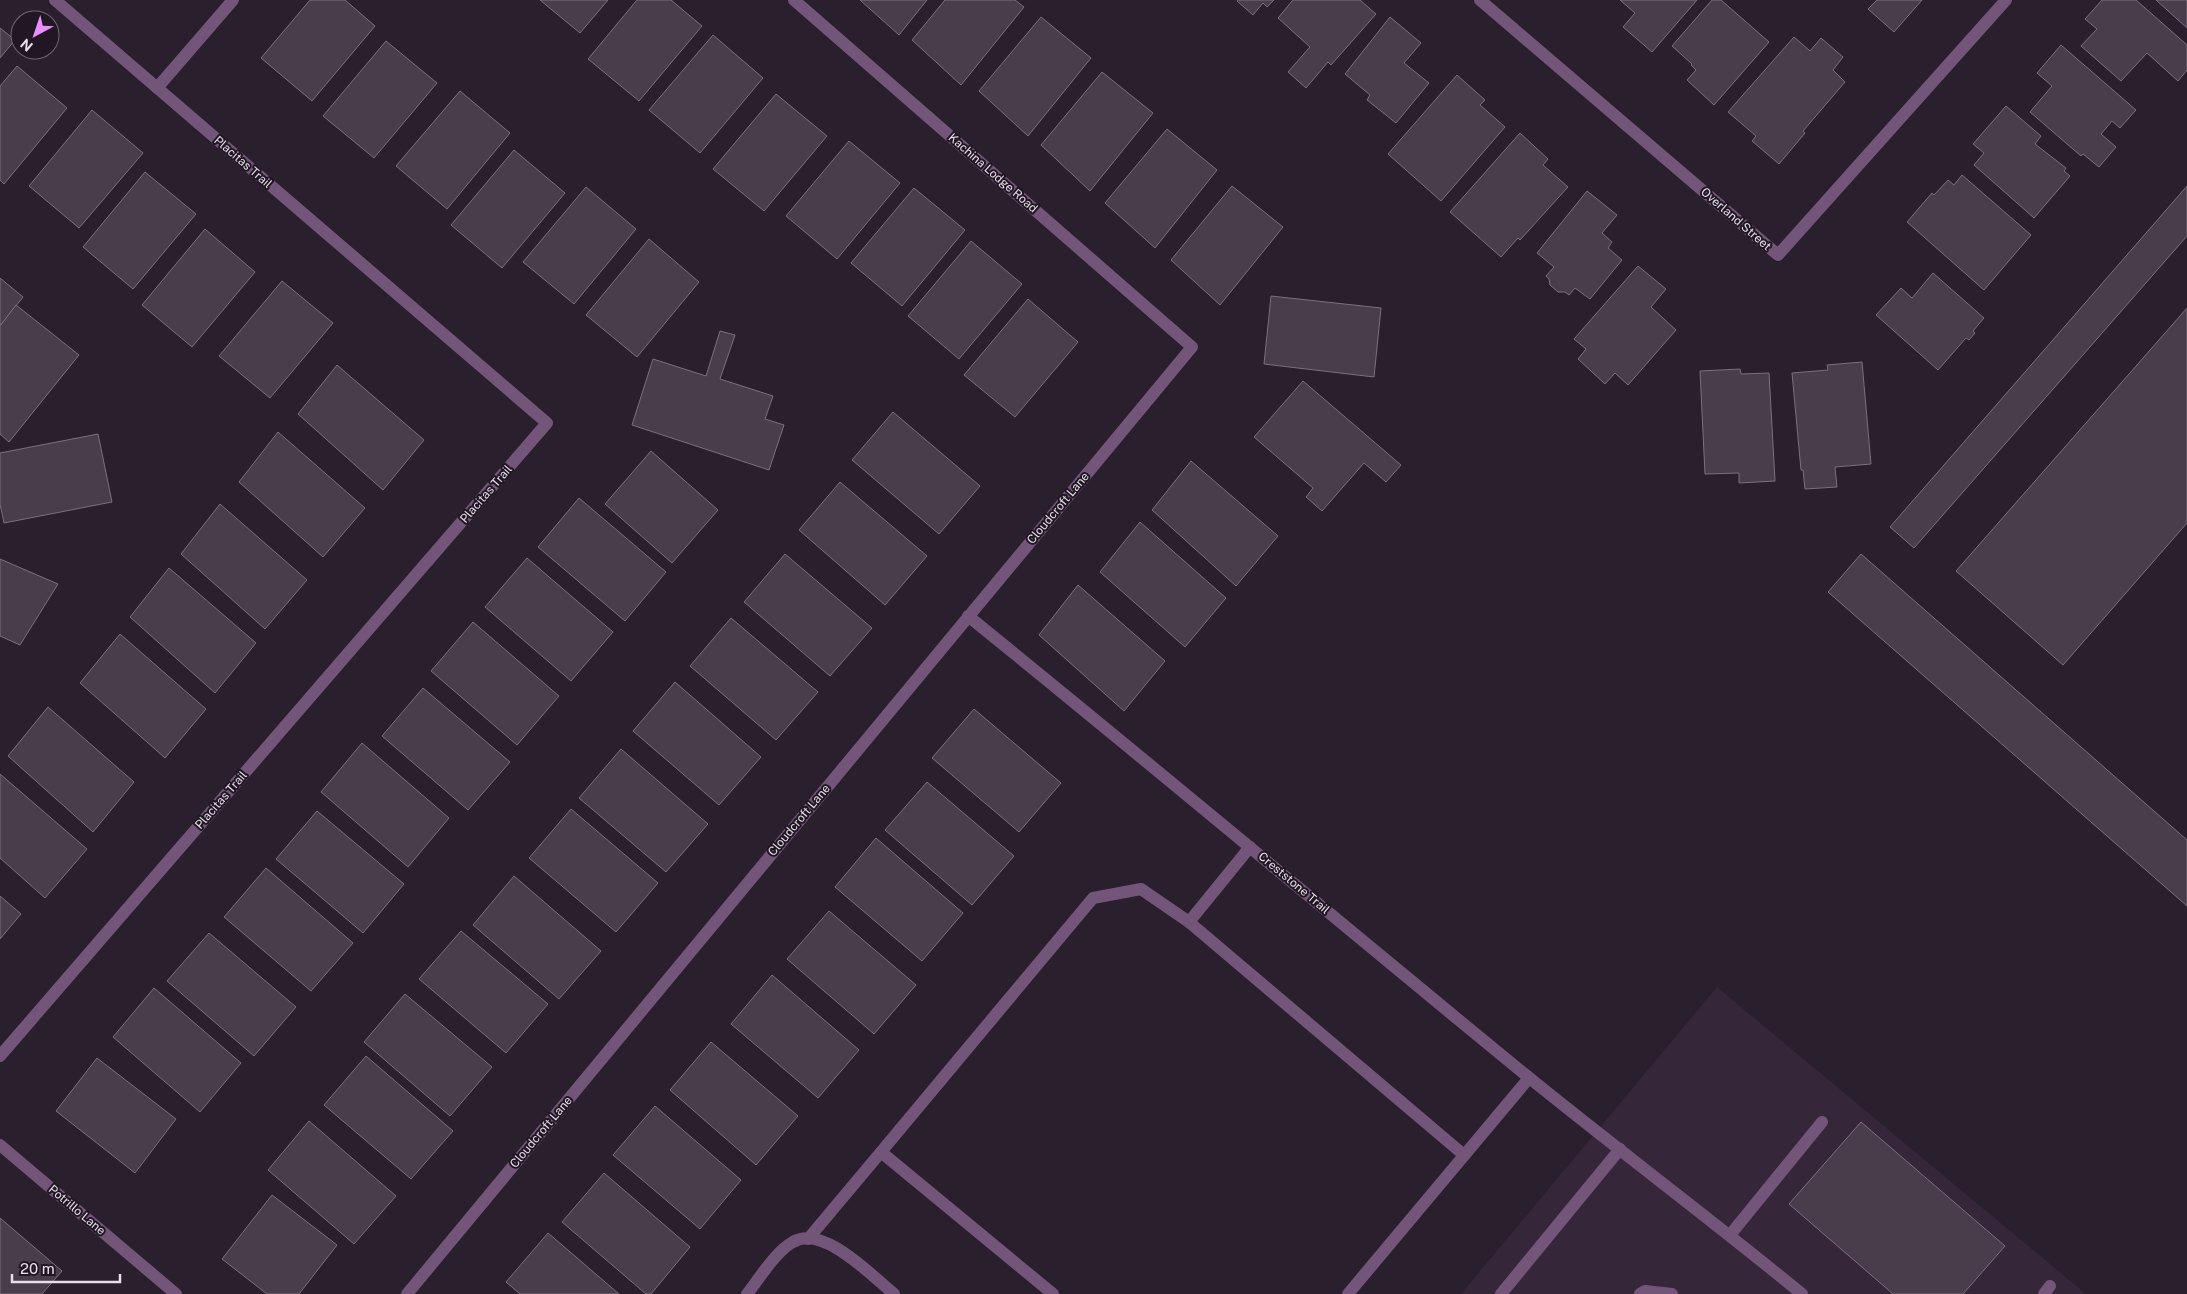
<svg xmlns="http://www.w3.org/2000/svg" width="2187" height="1294" viewBox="0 0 2187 1294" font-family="'Public Sans',sans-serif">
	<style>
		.built { fill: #352639 }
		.building { fill: #493d4c; stroke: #7c6f7f }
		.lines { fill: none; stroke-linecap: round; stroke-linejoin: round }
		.minor { stroke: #74557a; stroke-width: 12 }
		.labels { text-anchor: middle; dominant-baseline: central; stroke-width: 4; stroke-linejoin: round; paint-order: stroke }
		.street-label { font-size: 12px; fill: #e6dfe8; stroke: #211623 }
	</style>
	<rect width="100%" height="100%" fill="#2a1f2d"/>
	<path class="built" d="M1717,987L2086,1294H1461Z"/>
	<g class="building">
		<path d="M310,0H345L375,26L312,101L261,58Z"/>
		<path d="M540,0H608L580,33Z"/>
		<path d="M637,0H671L702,26L639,101L588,59Z"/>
		<path d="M860,0H927L899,35Z"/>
		<path d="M945,0H1015L1024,7L961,85L912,40Z"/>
		<path d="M1238,0H1274L1267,7L1263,3L1253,15L1237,1Z"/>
		<path d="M1293,0H1360L1376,14L1331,65L1328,62L1306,88L1288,72L1310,47L1278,18Z"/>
		<path d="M1620,0H1697L1652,52L1623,27L1635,13Z"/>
		<path d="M1712,0H1721L1769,42L1714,105L1687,80L1696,70L1691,65L1692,64L1672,46Z"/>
		<path d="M1877,0H1922L1894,32L1868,9Z"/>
		<path d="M2102,0H2136L2187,45V70L2178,81L2147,53L2121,81L2081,46L2097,29L2085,19Z"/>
		<path d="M2156,0H2187V28Z"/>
		<path d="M1041,17L1091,58L1028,136L979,91Z"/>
		<path d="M1390,17L1421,43L1404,63L1429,83L1396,123L1367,100L1370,95L1345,74Z"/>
		<path d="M0,28L15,40L0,58Z"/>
		<path d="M713,35L763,78L700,153L649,110Z"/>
		<path d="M1794,37L1810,51L1821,38L1843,57L1833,70L1845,82L1803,131L1805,133L1779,164L1752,141L1756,136L1728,112Z"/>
		<path d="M386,41L437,83L374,158L323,116Z"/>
		<path d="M2061,45L2136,110L2120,128L2112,121L2101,134L2116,147L2099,167L2083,154L2081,156L2030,112L2052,86L2037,73Z"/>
		<path d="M17,66L67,108L4,184L0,180V86Z"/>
		<path d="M1102,72L1153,113L1090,191L1041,145Z"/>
		<path d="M1457,75L1485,100L1480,105L1505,127L1441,201L1388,154Z"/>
		<path d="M460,91L510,133L447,209L396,166Z"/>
		<path d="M776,94L827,136L764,211L713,169Z"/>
		<path d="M2006,106L2041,136L2035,144L2066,168L2064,171L2070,176L2034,218L1974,165L1984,153L1973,144Z"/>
		<path d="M92,110L143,153L79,228L29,186Z"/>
		<path d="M1167,129L1217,170L1155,248L1105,203Z"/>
		<path d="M1520,133L1548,159L1543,165L1568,187L1520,240L1518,238L1501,257L1450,212Z"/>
		<path d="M849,141L900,183L837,259L786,216Z"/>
		<path d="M514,150L565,193L502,268L451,225Z"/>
		<path d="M145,172L196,214L133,289L83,247Z"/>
		<path d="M1962,175L2031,235L1984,290L1907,222L1932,193L1934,195L1948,180L1954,185Z"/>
		<path d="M1232,186L1283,227L1220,305L1171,260Z"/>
		<path d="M2187,186V236L1914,548L1890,527Z"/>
		<path d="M586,187L636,229L574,304L523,262Z"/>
		<path d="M914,188L965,230L902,306L851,263Z"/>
		<path d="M1587,191L1617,215L1602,233L1612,242L1608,248L1622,260L1590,299L1575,288L1569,295L1565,292H1558L1550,285L1549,279L1546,276L1554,267L1537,253Z"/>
		<path d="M205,229L255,272L192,347L142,305Z"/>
		<path d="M649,239L699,282L637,357L586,315Z"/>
		<path d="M971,241L1022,284L959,359L908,316Z"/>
		<path d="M1638,266L1666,289L1651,307L1676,330L1628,385L1615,373L1605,384L1578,359L1586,349L1574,339Z"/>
		<path d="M1933,273L1984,318L1973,331L1975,333L1969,340L1966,338L1938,370L1876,315L1901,288L1912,298Z"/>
		<path d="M0,278L23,297L0,326Z"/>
		<path d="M282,281L333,323L270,398L219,356Z"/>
		<path d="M1271,296L1381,308L1374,377L1264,364Z"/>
		<path d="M1028,299L1078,342L1015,417L964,375Z"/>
		<path d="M16,305L79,355L9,442L0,434V326Z"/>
		<path d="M2187,308V523L2063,665L1956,571Z"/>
		<path d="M720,331L735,335L720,379L773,396L765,419L784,425L769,470L632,425L653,359L706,376Z"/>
		<path d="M1862,362L1871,464L1835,467L1837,487L1805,489L1803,470H1801L1792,373L1828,370L1827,365Z"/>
		<path d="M337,365L424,440L383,490L298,414Z"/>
		<path d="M1740,369L1741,374L1769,373L1775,481L1739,483V473L1705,474L1700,371Z"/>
		<path d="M1303,381L1401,465L1386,482L1364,463L1322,511L1306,497L1313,488L1254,437Z"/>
		<path d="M893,412L980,486L939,534L852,460Z"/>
		<path d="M278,432L365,508L323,557L239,482Z"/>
		<path d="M98,434L112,502L4,523L0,504V453Z"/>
		<path d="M651,451L718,510L672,563L605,504Z"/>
		<path d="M1191,461L1278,536L1236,586L1152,510Z"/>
		<path d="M840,482L927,556L885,605L799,530Z"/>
		<path d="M579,498L666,572L625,621L538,547Z"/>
		<path d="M220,504L307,580L265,629L181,554Z"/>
		<path d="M1140,522L1226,598L1185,647L1100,572Z"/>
		<path d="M785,554L872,628L830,676L744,602Z"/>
		<path d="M1861,554L2187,840V906L1828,592Z"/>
		<path d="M527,558L613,632L571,681L485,607Z"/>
		<path d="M0,559L58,584L20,645L0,636Z"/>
		<path d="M169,568L256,643L215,693L130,617Z"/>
		<path d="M1078,585L1165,661L1124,711L1039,635Z"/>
		<path d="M731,618L818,692L776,740L690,666Z"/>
		<path d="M473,622L559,696L517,745L431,671Z"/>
		<path d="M120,634L206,709L165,758L80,683Z"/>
		<path d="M675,682L761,757L719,805L633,731Z"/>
		<path d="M423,688L510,762L468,810L382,736Z"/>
		<path d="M48,707L134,782L93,832L8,756Z"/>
		<path d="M974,709L1061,783L1019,832L932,758Z"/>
		<path d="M362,743L449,818L408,867L321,792Z"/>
		<path d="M621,749L708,824L666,872L579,798Z"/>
		<path d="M0,774L87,849L45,898L0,858Z"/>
		<path d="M927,782L1014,856L972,905L885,830Z"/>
		<path d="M571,809L658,883L616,932L529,858Z"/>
		<path d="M317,811L404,884L363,933L276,859Z"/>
		<path d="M876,838L963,913L922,961L835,887Z"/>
		<path d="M266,868L353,943L311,991L224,917Z"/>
		<path d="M514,876L601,951L559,999L473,925Z"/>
		<path d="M0,896L21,914L0,939Z"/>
		<path d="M829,911L916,985L874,1034L787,959Z"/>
		<path d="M461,931L548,1004L506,1053L419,979Z"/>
		<path d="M209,933L296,1007L254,1056L167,981Z"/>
		<path d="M772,975L859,1050L818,1098L731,1024Z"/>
		<path d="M154,988L241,1063L200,1112L113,1037Z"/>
		<path d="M405,994L492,1067L450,1116L364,1042Z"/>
		<path d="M711,1042L798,1116L756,1165L670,1090Z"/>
		<path d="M366,1056L453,1131L411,1179L324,1105Z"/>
		<path d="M97,1058L176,1119L135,1173L56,1111Z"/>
		<path d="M655,1106L741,1180L700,1229L613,1155Z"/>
		<path d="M309,1121L396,1196L354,1244L268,1170Z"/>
		<path d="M1861,1122L2005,1246L1963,1294H1893L1789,1204Z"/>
		<path d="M604,1173L690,1247L651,1294H646L562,1222Z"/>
		<path d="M272,1195L337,1245L299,1294H267L222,1259Z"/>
		<path d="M0,1218L62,1271L42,1294H0Z"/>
		<path d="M548,1233L619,1294H520L506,1282Z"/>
	</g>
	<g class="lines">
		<g class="minor">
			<path d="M1480,0L1778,255L2006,0"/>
			<path d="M157,88L233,0"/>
			<path d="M968,616C1156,768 1340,923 1527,1076C1618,1150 1712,1220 1802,1294"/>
			<path d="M1189,922L1250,847"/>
			<path d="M0,1056L547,423L55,0"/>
			<path d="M0,1145L176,1294"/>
			<path d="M1730,1235L1822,1122"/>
			<path d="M808,1239L881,1152"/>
			<path d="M407,1294L1192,347L794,0"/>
			<path d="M747,1294C759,1279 776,1251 793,1242C823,1224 872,1276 894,1294"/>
			<path d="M1053,1294L881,1152L1093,898L1141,889L1189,922L1464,1155"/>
			<path d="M1348,1294L1529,1078"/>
			<path d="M1501,1294L1620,1149"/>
			<path d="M1640,1294L1645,1291L1672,1294"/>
			<path d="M2044,1294L2050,1286"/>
		</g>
	</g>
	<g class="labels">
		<g class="street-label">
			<text transform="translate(243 162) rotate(41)">Placitas Trail</text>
			<text transform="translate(993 173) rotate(41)">Kachina Lodge Road</text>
			<text transform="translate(1736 219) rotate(41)">Overland Street</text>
			<text transform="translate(486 494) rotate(-49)">Placitas Trail</text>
			<text transform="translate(1058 508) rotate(-50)">Cloudcroft Lane</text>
			<text transform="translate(221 800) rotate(-49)">Placitas Trail</text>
			<text transform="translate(799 820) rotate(-50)">Cloudcroft Lane</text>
			<text transform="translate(1294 883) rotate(40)">Creststone Trail</text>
			<text transform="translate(541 1132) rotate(-50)">Cloudcroft Lane</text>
			<text transform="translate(77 1210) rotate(40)">Potrillo Lane</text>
		</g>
	</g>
	<g transform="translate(35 35) rotate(220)"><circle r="24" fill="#211623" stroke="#706672"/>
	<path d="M0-4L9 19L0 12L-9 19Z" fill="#ea8dfd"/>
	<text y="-8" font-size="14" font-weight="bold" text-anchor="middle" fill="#e6dfe8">N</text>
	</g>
	<path d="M12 1274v8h108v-8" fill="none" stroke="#e6dfe8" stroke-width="2.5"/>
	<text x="20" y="1274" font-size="15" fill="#e6dfe8" stroke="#211623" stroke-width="4" paint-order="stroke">20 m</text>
</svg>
